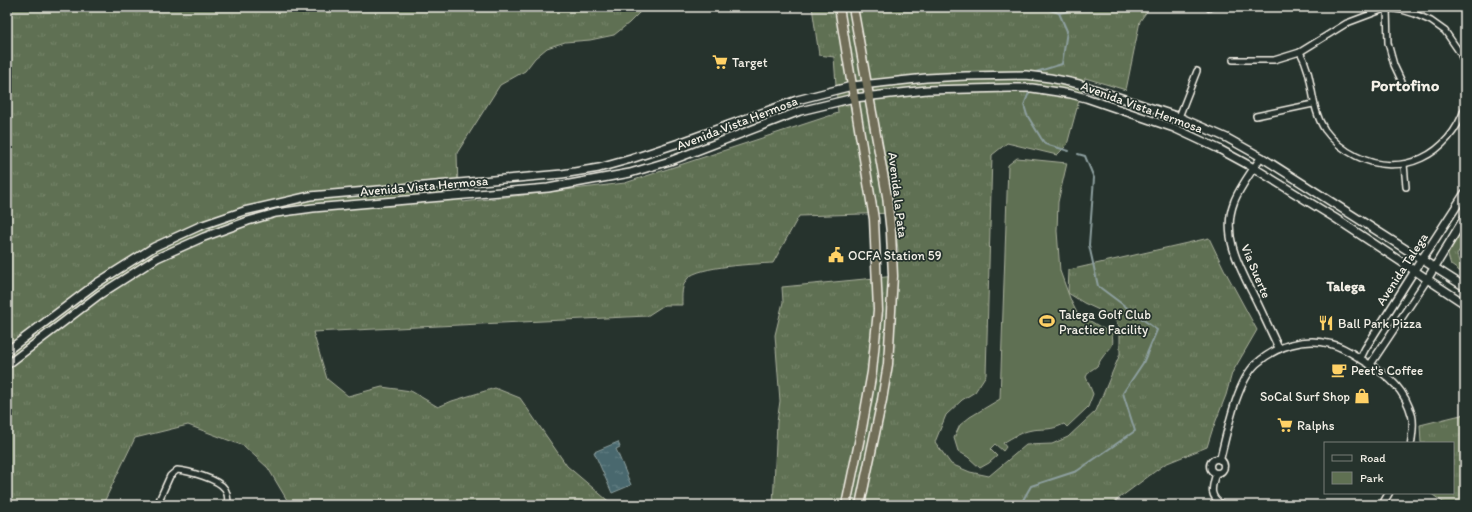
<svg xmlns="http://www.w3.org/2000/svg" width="1472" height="512" viewBox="0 0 1472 512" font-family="Itim,sans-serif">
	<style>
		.grass { fill: url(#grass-tufts); stroke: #aab09d }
		.park { fill: #5f7052; stroke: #aab09d }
		.water { fill: url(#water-ripples); stroke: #8d9f9f }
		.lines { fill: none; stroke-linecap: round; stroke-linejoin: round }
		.stream { stroke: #8d9f9f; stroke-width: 2 }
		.minor-casing { stroke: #f4f1e8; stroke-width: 8 }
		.tertiary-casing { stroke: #f4f1e8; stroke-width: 9 }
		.secondary-casing { stroke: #f4f1e8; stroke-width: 10 }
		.trunk-casing { stroke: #f4f1e8; stroke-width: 11 }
		.minor { stroke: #26332d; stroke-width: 5 }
		.tertiary { stroke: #26332d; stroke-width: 6 }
		.secondary { stroke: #26332d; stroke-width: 7 }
		.trunk { stroke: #716e59; stroke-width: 8 }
		.labels { text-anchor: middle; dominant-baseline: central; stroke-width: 3.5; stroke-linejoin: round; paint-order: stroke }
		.poi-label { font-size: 13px; fill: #f4f1e8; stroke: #26332d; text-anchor: start }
		.street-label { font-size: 13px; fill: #f4f1e8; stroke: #26332d }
		.neighbourhood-label { font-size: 14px; font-weight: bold; fill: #f4f1e8; stroke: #26332d }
		.district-label { font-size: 17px; font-weight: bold; fill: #f4f1e8; stroke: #26332d }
	</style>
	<defs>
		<pattern id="grass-tufts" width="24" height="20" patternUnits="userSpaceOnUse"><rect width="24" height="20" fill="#5f7052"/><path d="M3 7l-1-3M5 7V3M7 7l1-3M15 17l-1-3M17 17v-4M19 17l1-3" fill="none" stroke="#77856b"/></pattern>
		<pattern id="water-ripples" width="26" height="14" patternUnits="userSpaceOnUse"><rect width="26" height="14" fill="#48686e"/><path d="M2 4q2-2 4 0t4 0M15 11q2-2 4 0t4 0" fill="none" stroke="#637e83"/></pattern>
	</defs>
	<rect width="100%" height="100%" fill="#26332d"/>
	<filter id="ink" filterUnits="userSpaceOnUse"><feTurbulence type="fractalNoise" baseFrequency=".025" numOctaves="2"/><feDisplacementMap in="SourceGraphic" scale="8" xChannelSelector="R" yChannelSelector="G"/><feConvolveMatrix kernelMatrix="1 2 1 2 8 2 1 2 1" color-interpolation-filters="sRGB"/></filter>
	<g filter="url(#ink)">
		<g class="grass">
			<path d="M7,7H645L629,23L614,35L590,40L565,42L547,48L535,58L525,71L500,85L457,153L458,189L463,202L625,183L838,113L834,57L819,55L812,7H1150L1140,21L1126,90L1085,78L1067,145L1057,155L1007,143L992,155L986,375L975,392L962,400L946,415L935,442L951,464L970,472L989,476L1026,445L1052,444L1068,437L1096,411L1120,354V328L1112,316L1084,303L1068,293L1069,270L1209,238L1224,269L1257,330L1232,373L1226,395L1212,431L1207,447L1165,464L1110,505H773L777,422L780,401L775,335L783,302L782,287L896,276L898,250L894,213L799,216L773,263C756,264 698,266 688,278C681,286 682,295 682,305H664L647,316L313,332L327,379L348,396L382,387L411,391L438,407L452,401L495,388L520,398L567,466L613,505H290L268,468L244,446L188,425L135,438L105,500L96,505H7Z"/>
			<path d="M1465,227V243L1457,255L1460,265L1465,268V275L1451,265L1447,252Z"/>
			<path d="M1465,414V505H1443V502L1430,493H1453V443H1421L1420,425Z"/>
		</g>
		<path class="park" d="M1017,158L1067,163L1058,202L1057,231L1060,271L1071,301L1077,313L1112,334C1115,349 1109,347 1102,358C1100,360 1099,364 1097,366C1091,371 1090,369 1086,377L1093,394L1088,407L1067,427L1064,424C1049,431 1047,428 1032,430C1021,432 1013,437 1003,443L1006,447L1003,451L995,444L990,449L997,456L989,463L980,468L968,457L958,451L954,438L960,425L970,417L1000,399L1008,165Z"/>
		<path class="water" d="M618,442L620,447L616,449L631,485L612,493L594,452Z"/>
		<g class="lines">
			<g class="stream">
				<path d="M1049,7L1050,10L1059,13"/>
				<path d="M1035,74L1036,72L1062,64L1067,31L1059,13L1079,9L1080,7"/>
				<path d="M1030,90L1024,105L1027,115L1041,138L1045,144L1069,151"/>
				<path d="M1024,505L1023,500L1031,486L1077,471L1135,431L1123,393L1143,363L1157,330L1098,286L1089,245L1094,178L1085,156L1078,154"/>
			</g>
			<defs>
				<g id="minor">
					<path d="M1209,8L1211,7"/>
					<path d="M1387,8L1388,43L1394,65L1402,82"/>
					<path d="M1300,52L1347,23L1387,8L1402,10L1415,14L1431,21L1445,31L1460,53L1465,65"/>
					<path d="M1233,60H1274L1300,52C1315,78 1309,106 1325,130C1333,141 1344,150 1356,156C1401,179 1450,155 1465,107"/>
					<path d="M1256,116L1313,104"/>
					<path d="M1179,117L1197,71"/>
					<path d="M1404,164L1406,187"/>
					<path d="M1216,473C1212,487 1208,496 1223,505"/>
					<path d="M157,505L170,476L177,470C188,471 219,479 225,489C228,494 228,500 228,505"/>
				</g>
				<g id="tertiary">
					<path d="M1387,8V7"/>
					<path d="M1261,157C1253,170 1239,188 1234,202C1220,238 1243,273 1258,304C1265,319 1272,334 1279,349"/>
					<path d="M1360,359L1365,349L1415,270"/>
					<path d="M1370,365L1428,278"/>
					<circle cx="1217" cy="466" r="7"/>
					<path d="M1220,460C1227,433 1236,383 1256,364C1276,346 1304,337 1331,344C1345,347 1357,357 1369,364C1390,377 1405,390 1412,416C1414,425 1412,434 1411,443"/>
					<path d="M1382,505L1389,493"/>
				</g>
				<g id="secondary">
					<path d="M1415,270L1465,193"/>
					<path d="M1428,278L1465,217"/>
					<path d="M7,351L97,283L154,247L200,226L244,211L310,196L562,174L599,168L631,159L679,143L797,100L852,86L926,78L966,76L1026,75L1050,78L1079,84L1179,117L1227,138L1261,157L1465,287"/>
					<path d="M7,365L99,295L157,258L204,237L248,221L276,213L313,208L548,188L630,173L670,161L800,111L854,98L927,90L1009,88H1032L1071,94L1086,98L1174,128L1219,149L1254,168L1335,218L1465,304"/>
				</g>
				<g id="trunk">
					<path d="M839,7L874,219L878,310L872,372L862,428L846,505"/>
					<path d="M853,7L887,196L891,233L893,276L888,364L882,400L860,505"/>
				</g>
			</defs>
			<use href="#minor" class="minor-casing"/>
			<use href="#tertiary" class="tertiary-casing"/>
			<use href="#secondary" class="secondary-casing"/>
			<use href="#trunk" class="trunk-casing"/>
			<use href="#minor" class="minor"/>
			<use href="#tertiary" class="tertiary"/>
			<use href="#secondary" class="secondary"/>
			<use href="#trunk" class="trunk"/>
		</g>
	</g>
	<defs>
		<symbol id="supermarket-bare" viewBox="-9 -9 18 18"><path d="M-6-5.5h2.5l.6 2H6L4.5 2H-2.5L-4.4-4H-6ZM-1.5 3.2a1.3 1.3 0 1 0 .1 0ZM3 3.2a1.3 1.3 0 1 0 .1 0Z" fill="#ffd166" stroke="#26332d" stroke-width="2.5" paint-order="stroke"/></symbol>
		<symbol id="civic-bare" viewBox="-9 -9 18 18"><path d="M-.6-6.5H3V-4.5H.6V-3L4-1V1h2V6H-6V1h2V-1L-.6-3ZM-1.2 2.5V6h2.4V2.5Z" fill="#ffd166" stroke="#26332d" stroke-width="2.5" paint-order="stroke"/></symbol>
		<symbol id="stadium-bare" viewBox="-9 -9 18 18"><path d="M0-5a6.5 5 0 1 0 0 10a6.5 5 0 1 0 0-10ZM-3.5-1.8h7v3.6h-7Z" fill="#ffd166" stroke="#26332d" stroke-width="2.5" paint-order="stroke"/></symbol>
		<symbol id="restaurant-bare" viewBox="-9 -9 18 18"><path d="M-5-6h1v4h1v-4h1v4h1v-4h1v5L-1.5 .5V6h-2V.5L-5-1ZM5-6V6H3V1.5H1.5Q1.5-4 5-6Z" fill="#ffd166" stroke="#26332d" stroke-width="2.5" paint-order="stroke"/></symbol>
		<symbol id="cafe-bare" viewBox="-9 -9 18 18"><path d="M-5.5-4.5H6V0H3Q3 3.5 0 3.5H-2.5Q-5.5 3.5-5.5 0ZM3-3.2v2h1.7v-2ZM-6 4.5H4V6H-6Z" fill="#ffd166" stroke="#26332d" stroke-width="2.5" paint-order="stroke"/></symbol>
		<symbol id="shop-bare" viewBox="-9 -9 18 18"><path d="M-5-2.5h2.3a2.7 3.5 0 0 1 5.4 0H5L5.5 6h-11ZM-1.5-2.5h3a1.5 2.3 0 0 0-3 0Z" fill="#ffd166" stroke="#26332d" stroke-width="2.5" paint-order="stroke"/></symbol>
	</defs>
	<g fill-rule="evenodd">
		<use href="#supermarket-bare" x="709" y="51" width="22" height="22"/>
		<use href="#civic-bare" x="825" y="244" width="22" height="22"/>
		<use href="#stadium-bare" x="1036" y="310" width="22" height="22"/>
		<use href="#restaurant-bare" x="1315" y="312" width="22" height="22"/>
		<use href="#cafe-bare" x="1328" y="359" width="22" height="22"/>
		<use href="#shop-bare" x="1351" y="385" width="22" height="22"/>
		<use href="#supermarket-bare" x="1274" y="414" width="22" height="22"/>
	</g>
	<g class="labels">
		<g class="poi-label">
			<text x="732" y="62">Target</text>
			<text x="848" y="255">OCFA Station 59</text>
			<text x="1059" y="314">Talega Golf Club<tspan x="1059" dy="15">Practice Facility</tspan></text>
			<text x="1338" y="323">Ball Park Pizza</text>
			<text x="1351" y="370">Peet's Coffee</text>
			<text x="1350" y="396" text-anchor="end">SoCal Surf Shop</text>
			<text x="1297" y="425">Ralphs</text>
		</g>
		<g class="street-label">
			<text transform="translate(1142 107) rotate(20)">Avenida Vista Hermosa</text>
			<text transform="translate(737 123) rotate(-21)">Avenida Vista Hermosa</text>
			<text transform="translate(424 186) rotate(-5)">Avenida Vista Hermosa</text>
			<text transform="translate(898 195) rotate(83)">Avenida la Pata</text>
			<text transform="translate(1402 269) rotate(-57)">Avenida Talega</text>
			<text transform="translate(1256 271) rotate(67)">Via Suerte</text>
		</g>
		<g class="neighbourhood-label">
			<text x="1346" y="286">Talega</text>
		</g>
		<g class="district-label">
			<text x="1405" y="85">Portofino</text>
		</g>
	</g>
	<rect width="1472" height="512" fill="none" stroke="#26332d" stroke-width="24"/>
	<rect x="12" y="12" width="1448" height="488" fill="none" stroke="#f4f1e8" stroke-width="1.5" filter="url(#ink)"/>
	<rect x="1324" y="442" width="130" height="52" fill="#26332d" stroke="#787f78"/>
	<rect x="1332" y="455" width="20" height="6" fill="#26332d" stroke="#787f78"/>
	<text x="1360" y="462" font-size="12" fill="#f4f1e8">Road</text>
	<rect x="1332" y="472" width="20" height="12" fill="#5f7052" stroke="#787f78"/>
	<text x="1360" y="482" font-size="12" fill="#f4f1e8">Park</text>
</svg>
